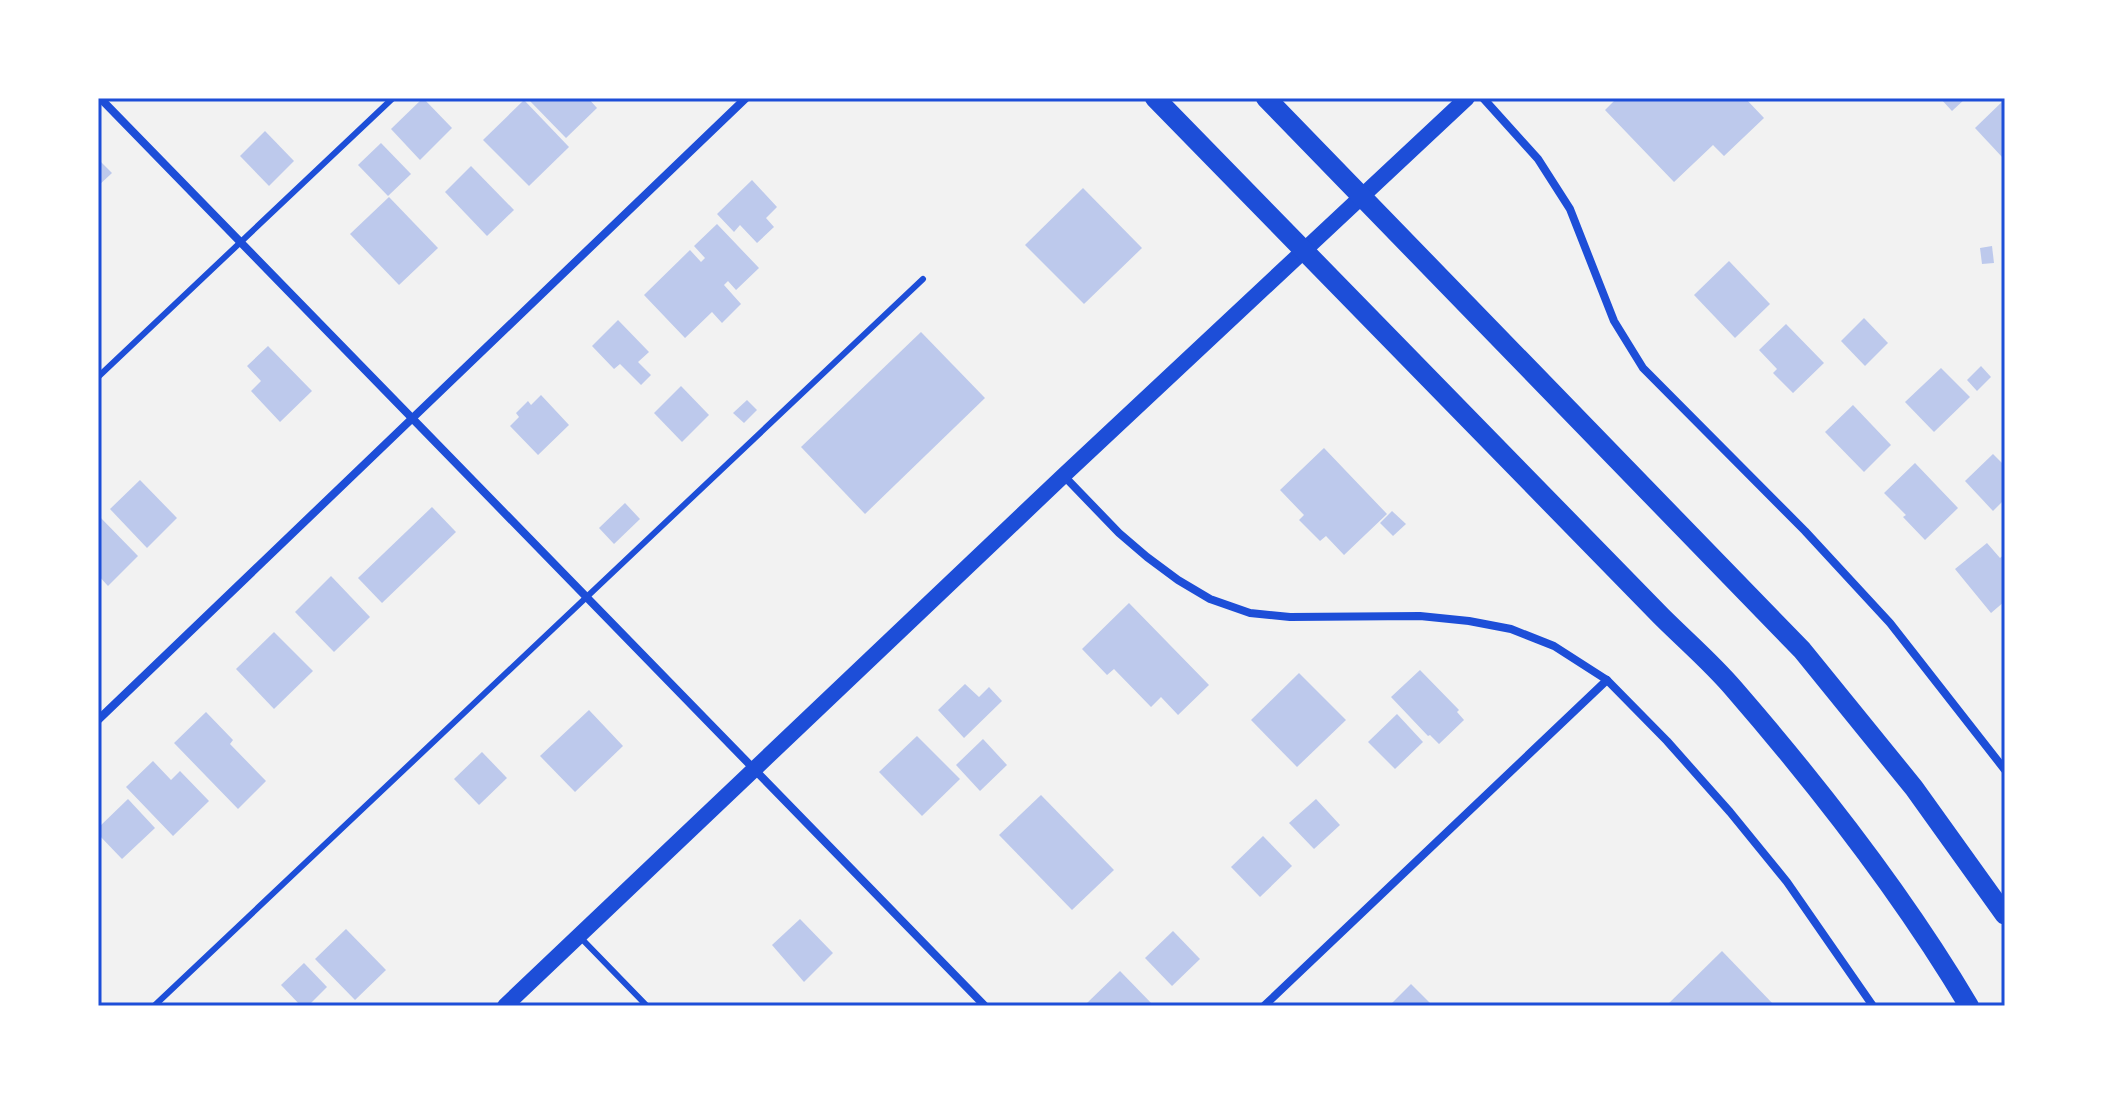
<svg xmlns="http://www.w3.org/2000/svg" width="2103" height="1104" viewBox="0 0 2103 1104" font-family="Raleway,sans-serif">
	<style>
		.building { fill: #bdc9ec }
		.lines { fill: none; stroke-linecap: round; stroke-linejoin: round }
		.service { stroke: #1d4ed8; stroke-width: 6 }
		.minor { stroke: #1d4ed8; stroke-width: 8 }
		.secondary { stroke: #1d4ed8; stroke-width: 16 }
		.primary { stroke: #1d4ed8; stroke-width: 20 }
		.neatline { fill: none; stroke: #1d4ed8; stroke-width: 3 }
	</style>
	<rect width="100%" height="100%" fill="#f2f2f2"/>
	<g class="building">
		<path d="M423,98L452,128L420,160L391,129Z"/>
		<path d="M531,98H588L597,108L566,138L529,100Z"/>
		<path d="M1617,98H1745L1764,118L1724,156L1713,145L1674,182L1605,110Z"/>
		<path d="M1940,98H1966L1952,111Z"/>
		<path d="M2005,99V156L2003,158L1975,128Z"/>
		<path d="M524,100L569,147L529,186L483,140Z"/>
		<path d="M265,131L294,161L269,186L240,156Z"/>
		<path d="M381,143L411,174L388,196L358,165Z"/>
		<path d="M98,159L112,173L98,186Z"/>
		<path d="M471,166L514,210L487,236L445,192Z"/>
		<path d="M752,180L777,207L766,218L774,227L757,243L740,225L734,232L717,214Z"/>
		<path d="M1083,188L1142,248L1084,304L1025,245Z"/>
		<path d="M389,197L438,248L399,285L350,234Z"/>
		<path d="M717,224L759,268L736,290L728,281L724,285L741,304L722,323L712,312L685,338L644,295L690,250L701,262L705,258L694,246Z"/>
		<path d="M1992,246L1994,263L1982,264L1980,248Z"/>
		<path d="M1729,261L1770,304L1735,338L1694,295Z"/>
		<path d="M1864,318L1888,343L1865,366L1841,341Z"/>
		<path d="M618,320L649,352L638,362L651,375L641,385L620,364L614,369L592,346Z"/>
		<path d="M1786,324L1824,363L1793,393L1773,373L1777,369L1759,350Z"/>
		<path d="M921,332L985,398L865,514L801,447Z"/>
		<path d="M268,346L312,391L280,422L251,391L261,381L247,366Z"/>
		<path d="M1981,366L1991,377L1977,391L1967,380Z"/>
		<path d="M1941,368L1970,397L1934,432L1905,402Z"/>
		<path d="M681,386L709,415L682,442L654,413Z"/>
		<path d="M541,395L569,425L538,455L510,426L519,417L516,413L528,401L531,405Z"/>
		<path d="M747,400L757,410L744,423L733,413Z"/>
		<path d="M1853,405L1891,445L1864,472L1825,432Z"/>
		<path d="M1324,448L1387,514L1344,555L1326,536L1320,541L1299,520L1304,515L1280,490Z"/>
		<path d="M1993,454L2005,466V499L1993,511L1965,481Z"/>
		<path d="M1915,463L1958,508L1925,540L1903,517L1906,515L1884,493Z"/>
		<path d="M140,480L177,518L147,548L110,509Z"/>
		<path d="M625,503L640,519L614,544L599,528Z"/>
		<path d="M432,507L456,532L382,603L358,578Z"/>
		<path d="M1392,511L1406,524L1393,536L1380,523Z"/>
		<path d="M98,515L138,556L108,586L98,575Z"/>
		<path d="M1987,543L2000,558L2005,554V601L1991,613L1955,569Z"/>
		<path d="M331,576L370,617L334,652L295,612Z"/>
		<path d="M1129,603L1209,685L1178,715L1161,697L1151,707L1114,669L1107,675L1082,649Z"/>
		<path d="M274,632L313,671L274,709L236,669Z"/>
		<path d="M1420,670L1459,710L1457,712L1464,720L1439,744L1430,735L1428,736L1391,697Z"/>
		<path d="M1299,673L1346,720L1297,767L1251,720Z"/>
		<path d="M965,684L979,697L989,687L1002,701L964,738L938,710Z"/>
		<path d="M589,710L623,746L575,792L540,756Z"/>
		<path d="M206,712L233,740L230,744L266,781L238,809L174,743Z"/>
		<path d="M1397,714L1423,742L1395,769L1368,742Z"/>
		<path d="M917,736L960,779L922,816L879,772Z"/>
		<path d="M983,739L1007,765L980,791L956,765Z"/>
		<path d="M482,752L507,778L479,805L454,779Z"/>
		<path d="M153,761L171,780L180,771L209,801L173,836L126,787Z"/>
		<path d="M1041,795L1114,870L1072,910L999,835Z"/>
		<path d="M128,799L155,828L122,859L98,834V828Z"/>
		<path d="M1316,799L1340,825L1314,849L1289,823Z"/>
		<path d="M1263,836L1292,866L1260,897L1231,867Z"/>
		<path d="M800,919L833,953L804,982L772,945Z"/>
		<path d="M346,929L386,970L355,1000L315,959Z"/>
		<path d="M1173,931L1200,959L1172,986L1145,958Z"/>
		<path d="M1722,951L1775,1006H1666Z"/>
		<path d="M304,963L327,987L308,1006H301L281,985Z"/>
		<path d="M1120,971L1154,1006H1090L1087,1003Z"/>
		<path d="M1411,984L1433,1006H1393L1391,1004Z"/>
	</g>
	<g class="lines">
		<g class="service">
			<path d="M98,377L393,98"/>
			<path d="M580,937L647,1006"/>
			<path d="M154,1006L923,279"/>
		</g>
		<g class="minor">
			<path d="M100,98L985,1006"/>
			<path d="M1483,98L1538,159L1570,209L1614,321L1643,368L1805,531L1890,623L2005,770"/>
			<path d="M1064,476L1119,533L1147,557L1178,580L1210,599L1250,613L1290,617L1420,616L1469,621L1511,629L1554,646L1607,680L1667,741L1730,812L1787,882L1873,1006"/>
			<path d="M98,720L746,98"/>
			<path d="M1264,1006L1607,680"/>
		</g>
		<path class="secondary" d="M505,1006L1064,475L1467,98"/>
		<g class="primary">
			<path d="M1155,98L1661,616C1685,640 1712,663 1734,689C1819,787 1903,895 1969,1006"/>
			<path d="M1266,98L1802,650L1914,788L2005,915"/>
		</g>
	</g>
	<rect width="2103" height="1104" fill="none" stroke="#ffffff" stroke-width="200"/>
	<rect x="100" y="100" width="1903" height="904" class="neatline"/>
</svg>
